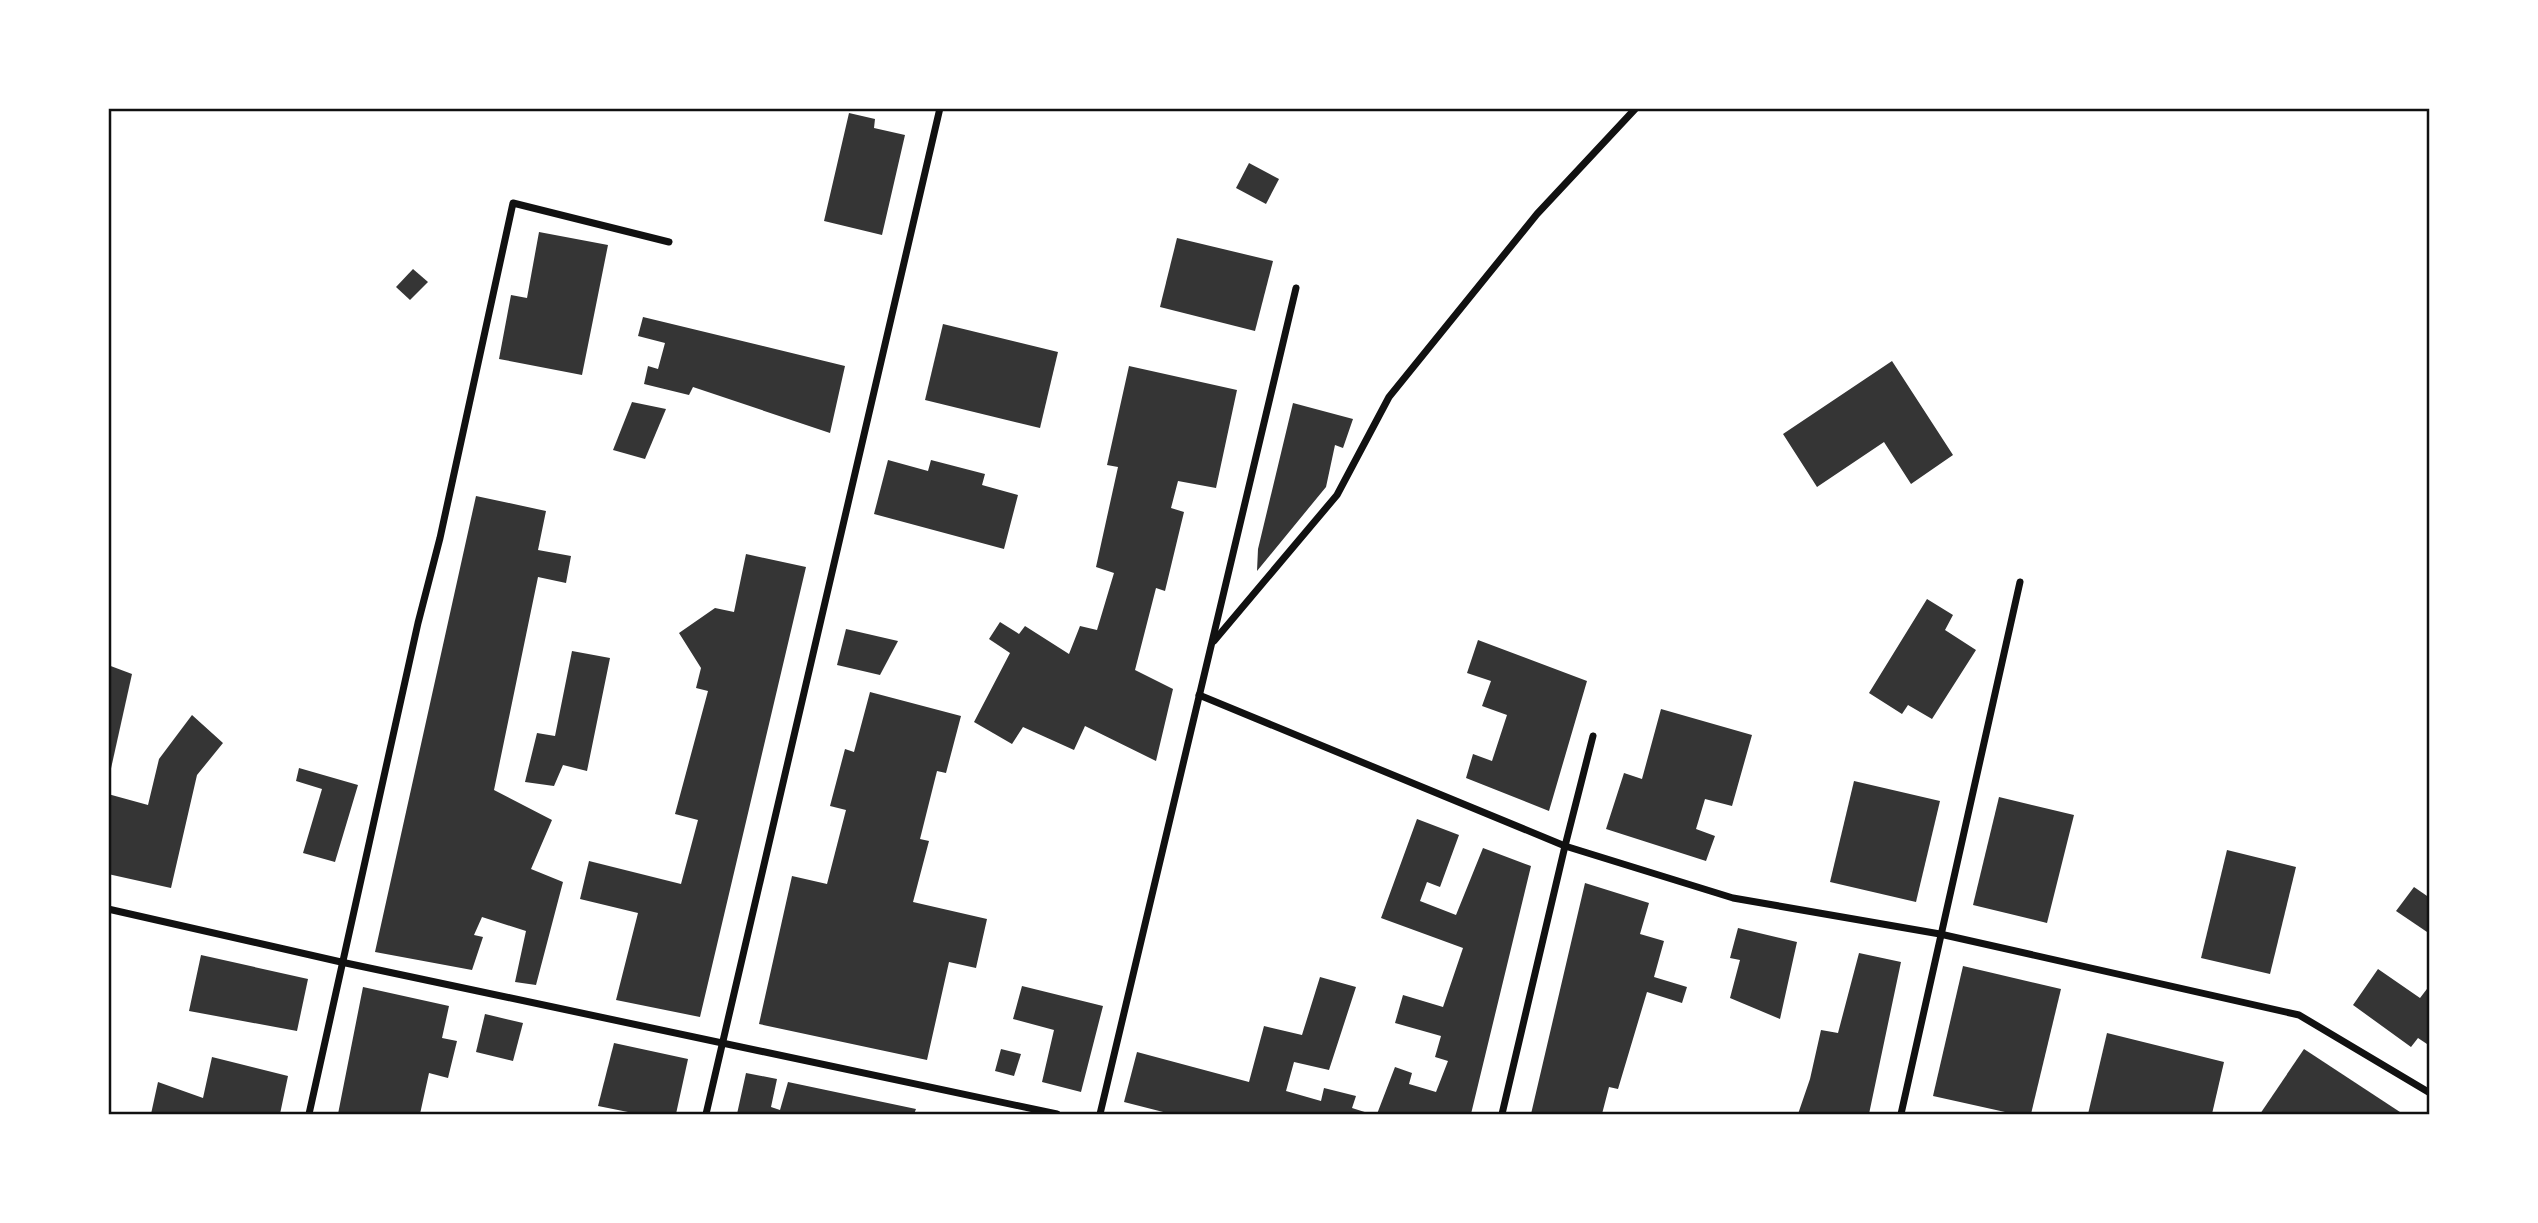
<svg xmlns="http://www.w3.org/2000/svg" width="2538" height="1223" viewBox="0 0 2538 1223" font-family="Rubik,sans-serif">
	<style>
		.building { fill: #353535 }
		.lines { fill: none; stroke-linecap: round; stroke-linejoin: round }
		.minor { stroke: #111; stroke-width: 7 }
		.neatline { fill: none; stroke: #111; stroke-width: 2.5 }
	</style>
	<rect width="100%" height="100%" fill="#fff"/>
	<g class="building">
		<path d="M849,113L875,119L874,128L905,135L882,235L824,221Z"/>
		<path d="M1249,163L1279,179L1266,204L1236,188Z"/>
		<path d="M539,232L608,245L582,375L499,359L511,295L527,298Z"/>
		<path d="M1177,238L1273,261L1255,331L1160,307Z"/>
		<path d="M413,269L428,282L410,300L396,287Z"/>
		<path d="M643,317L845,366L830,433L693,387L689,395L644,384L648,366L658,369L665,343L638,336Z"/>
		<path d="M943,324L1058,352L1040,428L925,400Z"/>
		<path d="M1892,361L1953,455L1911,484L1884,442L1817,487L1783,434Z"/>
		<path d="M1129,366L1237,390L1216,488L1178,481L1171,508L1184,512L1165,591L1156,588L1135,670L1173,689L1156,761L1085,726L1074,750L1023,727L1012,744L974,722L1010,653L989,639L1000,622L1019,634L1025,626L1069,654L1080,626L1097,630L1114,573L1096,567L1118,467L1107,465Z"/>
		<path d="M632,402L666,409L645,459L613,450Z"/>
		<path d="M1293,403L1353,419L1343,448L1335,445L1326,487L1257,571L1258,549Z"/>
		<path d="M888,460L928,471L931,460L985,474L982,485L1018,495L1004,549L874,514Z"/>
		<path d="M476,496L546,511L538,550L571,556L566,583L538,577L494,790L552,820L531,869L563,882L536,985L515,982L526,931L482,917L474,935L483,937L472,970L375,952Z"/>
		<path d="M746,554L806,567L700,1017L616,1000L638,913L580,899L589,861L681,884L698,820L675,814L708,691L696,688L701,668L679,633L715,608L734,612Z"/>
		<path d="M1927,599L1953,615L1945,630L1976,650L1932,719L1908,705L1902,714L1869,693Z"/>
		<path d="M846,629L898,641L880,675L837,665Z"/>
		<path d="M1478,640L1587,681L1549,811L1466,778L1473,754L1492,761L1507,715L1482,706L1491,681L1467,673Z"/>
		<path d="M572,651L610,658L587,771L563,765L554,786L525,782L537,733L555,736Z"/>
		<path d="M108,665L132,674L110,773H108Z"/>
		<path d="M870,692L961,716L946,773L937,771L920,839L929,841L913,902L987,919L976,968L949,962L927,1060L759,1024L792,876L827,884L846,810L830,806L845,749L854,752Z"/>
		<path d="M1661,709L1752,735L1732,806L1705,799L1696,829L1715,836L1706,861L1606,829L1624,773L1642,779Z"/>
		<path d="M192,715L223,743L197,775L171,888L108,874V794L148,805L159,759Z"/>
		<path d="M299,768L358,785L335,862L303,853L322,789L296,781Z"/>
		<path d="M1854,781L1940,801L1916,902L1830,882Z"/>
		<path d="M1999,797L2074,815L2047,923L1973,905Z"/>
		<path d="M1417,819L1459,835L1440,887L1427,882L1420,901L1456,915L1483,848L1531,866L1471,1114H1377L1395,1067L1412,1073L1409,1084L1436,1092L1448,1061L1435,1057L1441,1036L1395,1023L1403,995L1443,1007L1463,948L1381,918Z"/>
		<path d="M2227,850L2296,867L2270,974L2201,958Z"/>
		<path d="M1585,883L1649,903L1640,934L1664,941L1654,977L1687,987L1682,1003L1647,992L1618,1089L1609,1087L1602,1114H1531Z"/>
		<path d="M2414,887L2430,898V934L2396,911Z"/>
		<path d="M1738,928L1797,942L1780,1019L1730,998L1740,960L1730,958Z"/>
		<path d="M1859,953L1901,962L1869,1114H1798L1810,1079L1821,1030L1838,1033Z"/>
		<path d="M201,955L308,979L297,1031L189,1011Z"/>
		<path d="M1963,966L2061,989L2031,1114H2014L1933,1096Z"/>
		<path d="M2378,969L2420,998L2430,985V1046L2418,1038L2411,1047L2353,1005Z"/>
		<path d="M1320,977L1356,987L1329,1070L1294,1062L1286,1091L1321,1101L1324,1088L1356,1096L1352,1108L1371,1114H1171L1124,1102L1137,1052L1249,1082L1264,1026L1302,1035Z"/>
		<path d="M1022,986L1103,1006L1081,1092L1042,1082L1054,1030L1013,1019Z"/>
		<path d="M363,987L449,1006L442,1038L457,1041L448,1078L429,1073L420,1114H338Z"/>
		<path d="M485,1014L523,1023L513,1061L476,1052Z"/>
		<path d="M2107,1033L2224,1062L2212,1114H2088Z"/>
		<path d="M614,1043L688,1059L676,1114H638L598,1106Z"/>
		<path d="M1001,1049L1021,1054L1014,1076L995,1071Z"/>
		<path d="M2304,1049L2403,1114H2260Z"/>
		<path d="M212,1057L288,1076L280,1114H151L158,1082L203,1098Z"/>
		<path d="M746,1073L777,1079L771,1107L780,1110L788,1082L916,1109L914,1114H737Z"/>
	</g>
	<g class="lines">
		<g class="minor">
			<path d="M1214,641L1337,495L1389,397L1537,214L1636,108"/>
			<path d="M1199,695L1565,846L1733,898L1940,934L2299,1015L2430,1093"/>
			<path d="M108,909L341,962L1057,1114"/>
			<path d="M309,1114L418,623L440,538L513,203L669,242"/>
			<path d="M706,1114L940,108"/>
			<path d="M1100,1114L1296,288"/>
			<path d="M1502,1114L1565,846L1593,736"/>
			<path d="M1901,1114L2020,582"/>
		</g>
	</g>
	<rect width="2538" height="1223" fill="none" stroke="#ffffff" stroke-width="220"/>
	<rect x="110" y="110" width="2318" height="1003" class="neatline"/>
</svg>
